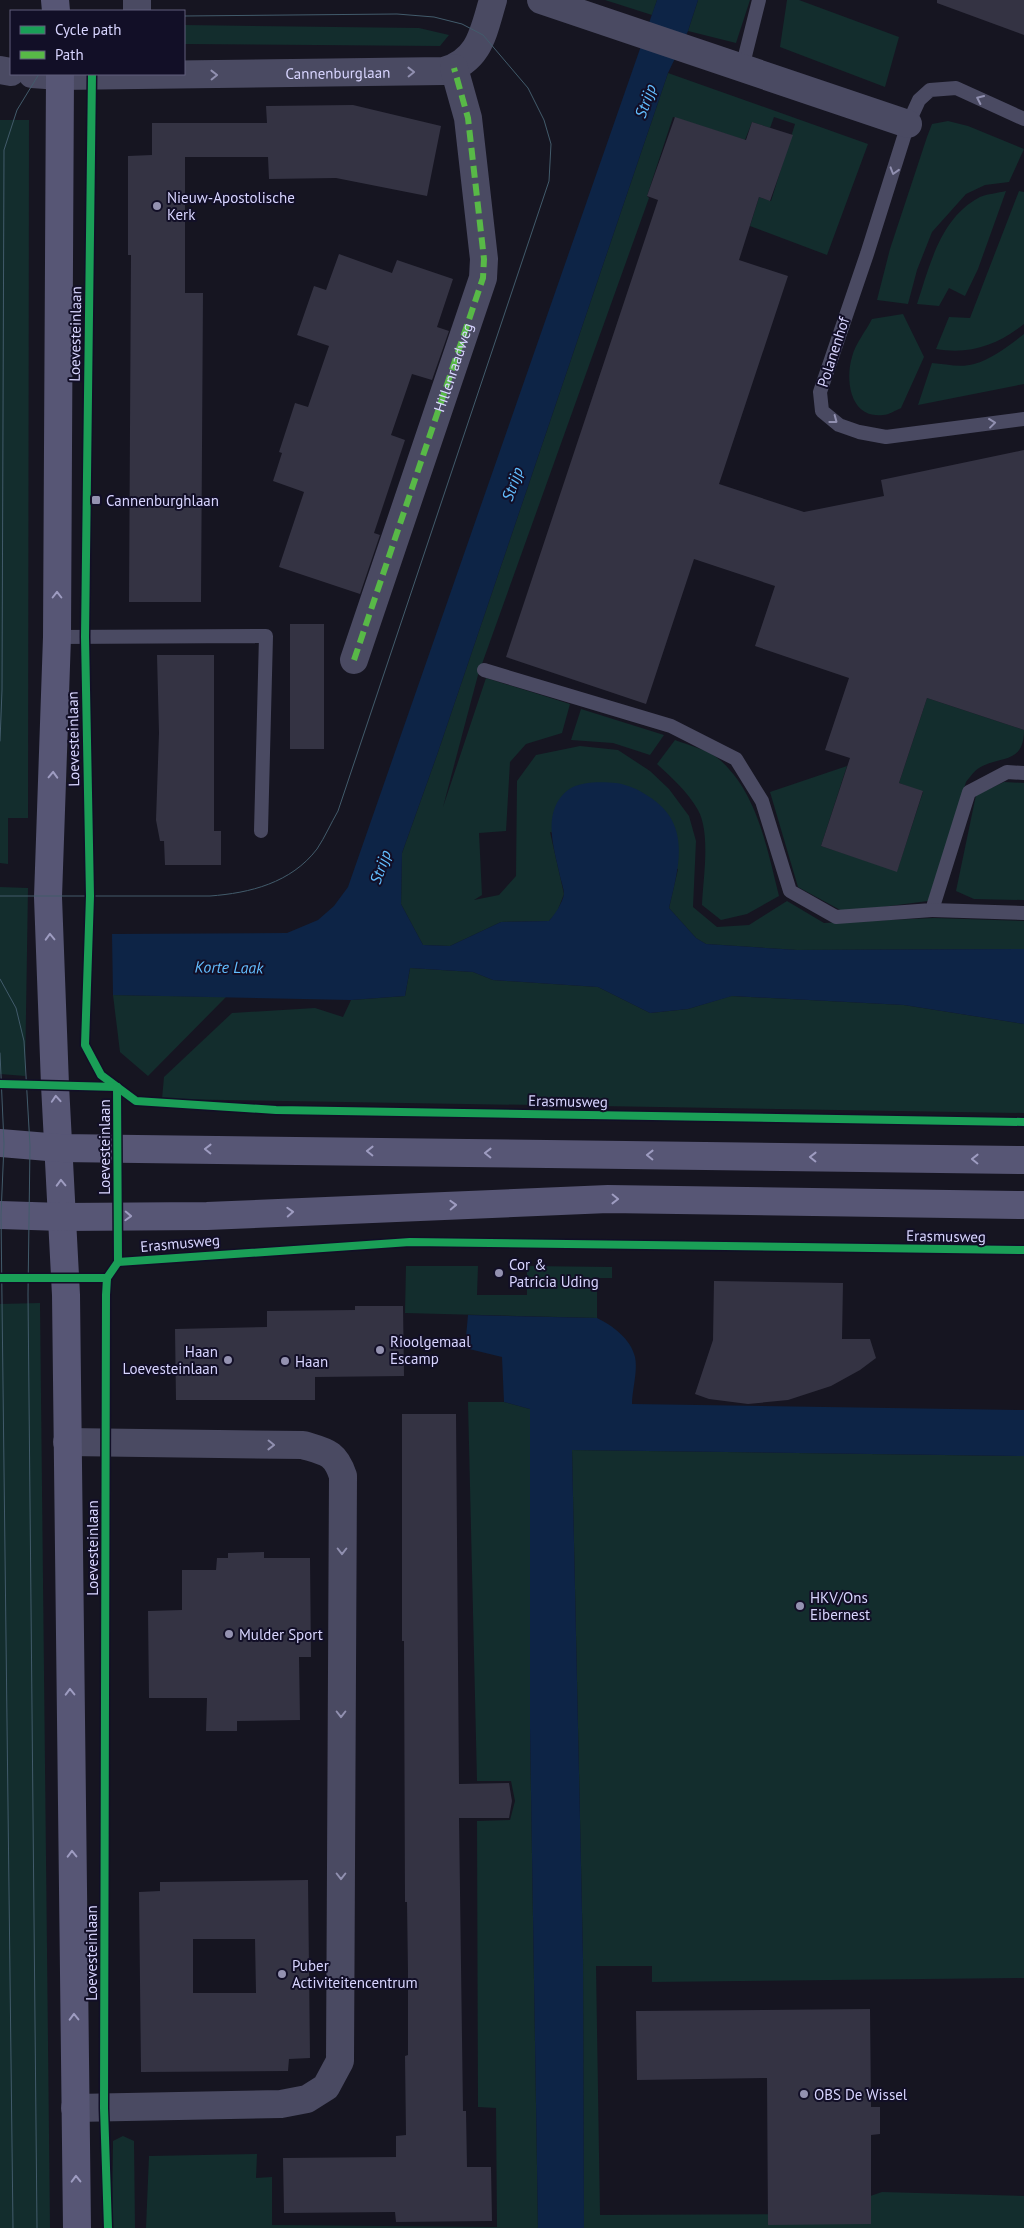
<svg xmlns="http://www.w3.org/2000/svg" width="1024" height="2228" viewBox="0 0 1024 2228" font-family="'PT Sans',sans-serif">
	<style>
		.green { fill: #132d2d }
		.water { fill: #0d2446 }
		.building { fill: #343343; fill-rule: evenodd }
		.lines { fill: none; stroke-linecap: round; stroke-linejoin: round }
		.lane { stroke: #4a4a62; stroke-width: 14 }
		.street { stroke: #4a4a62; stroke-width: 28 }
		.secondary { stroke: #575675; stroke-width: 28 }
		.tram { stroke: #425b6b; stroke-width: 1 }
		.quiet { stroke: #58b947; stroke-width: 6; stroke-dasharray: 12 6; stroke-linecap: butt }
		.cycleway-casing { stroke: #120f27; stroke-width: 11 }
		.cycleway { stroke: #1a9f57; stroke-width: 8 }
		.oneway { stroke: #9190b0 }
		.oneway2 { stroke: #9e9cc1 }
		.poi-dot { fill: #9492b1; stroke: #120f27; stroke-width: 2 }
		.labels { text-anchor: middle; dominant-baseline: central; stroke-width: 4; stroke-linejoin: round; paint-order: stroke }
		.street-label { font-size: 15px; fill: #d8d5ff; stroke: #120f27 }
		.poi-label { font-size: 15px; fill: #d8d5ff; stroke: #120f27; text-anchor: start }
		.water-label { font-size: 16px; font-style: italic; fill: #63beff; stroke: #120f27 }
	</style>
	<rect width="100%" height="100%" fill="#161521"/>
	<g class="green">
		<path d="M605,0H657L652,15Z"/>
		<path d="M698,0H750L736,43L688,31Z"/>
		<path d="M787,0H799L899,37L885,87L780,47Z"/>
		<path d="M184,25L419,28L449,35L440,46L184,44Z"/>
		<path d="M668,73L868,144L827,255L750,226L759,197L771,201L795,124L774,117L770,128L752,122L745,140L673,117L647,196L649,198L478,675L443,807L486,678L570,704L562,733L526,744L510,762L506,831L479,833L482,895L474,900L499,895L516,876L517,781L536,755L580,746L618,750L650,771L669,789L689,816L696,841L693,907L717,927L749,925L787,901L824,923L934,918L1024,921V949L797,950L706,944L696,938L669,908L678,869L550,832L564,894L557,912L549,921L501,922L450,946L423,945L401,904L402,853L437,755Z"/>
		<path d="M0,120H29L28,818H8V864L0,863Z"/>
		<path d="M948,121L968,126L1024,149L1009,182L985,185L966,194L932,232L917,270L908,304L877,300L890,249L927,137L932,124Z"/>
		<path d="M1006,191L978,269L965,296L949,288L939,306L917,304C930,265 940,218 980,197C987,194 998,193 1006,191Z"/>
		<path d="M1019,191L1024,192V324C998,345 970,355 936,349L949,317L970,318Z"/>
		<path d="M903,314L924,357L901,408C896,410 889,415 883,415C850,419 845,380 852,357C855,344 866,331 872,319Z"/>
		<path d="M1024,334V384L918,405L932,363C945,364 961,368 974,364C992,359 1010,345 1024,334Z"/>
		<path d="M927,698L1024,730C1024,765 1000,755 979,768C974,771 970,777 966,782L928,901L844,912L798,887L770,792L847,766L821,846L897,871L923,792L899,783Z"/>
		<path d="M581,709L664,735L650,755L613,743L571,740Z"/>
		<path d="M675,740C688,745 709,750 720,760C758,794 767,849 779,896L747,914L721,920L702,905C703,878 711,834 698,810C688,792 672,778 657,764Z"/>
		<path d="M1004,782L1024,783V900L974,899L956,891L976,795Z"/>
		<path d="M0,887L28,888L25,1076L0,1074Z"/>
		<path d="M410,968L473,972L493,980L598,987L650,1013L688,1009L731,996L904,1005L1024,1024V1113L162,1099L164,1077L232,1013L315,1008L343,1017L351,1000L405,996Z"/>
		<path d="M113,995L226,997L148,1076L120,1052Z"/>
		<path d="M406,1266H478L477,1295H527V1266L612,1267V1278H597V1318L405,1313Z"/>
		<path d="M40,1303L50,2228H0V1304Z"/>
		<path d="M468,1402H504L530,1409V1729L538,2228H146L149,2156L257,2154L256,2178L272,2177V2225L497,2227L496,2108L478,2107L477,1821L510,1820L515,1801L511,1781H477Z"/>
		<path d="M572,1450L1024,1456V1978L652,1982V1966H596L600,2215L818,2214L882,2192L1024,2196V2228H584L583,1958Z"/>
		<path d="M123,2136L134,2141L135,2228H112L113,2141Z"/>
	</g>
	<g class="water">
		<path d="M657,0H698L688,31L668,73L437,755L402,853L401,904L423,945L450,946L501,922L549,921C555,914 562,904 564,894C564,889 561,881 560,876C554,848 541,811 568,790C581,781 602,782 616,783C629,785 637,789 648,796C692,823 679,866 669,908L696,938L706,944L797,950L1024,949V1024L904,1005L732,996L688,1009L650,1013L598,987L493,980L473,972L410,968L405,996L351,1000L113,995L112,934L287,933L318,920L334,906L348,887Z"/>
		<path d="M468,1315L597,1318C612,1325 631,1339 635,1357C638,1371 632,1390 632,1404L1024,1410V1456L572,1450L583,1958L584,2228H538L530,1729V1409L504,1402L502,1357L465,1348Z"/>
	</g>
	<g class="building">
		<path d="M937,0H1024V35L937,3Z"/>
		<path d="M353,105L441,126L427,196L336,178L269,179L268,157H185V293H203L201,602H129L131,255H128V156L152,155V123H267L266,106Z"/>
		<path d="M675,117L746,140L752,122L793,135L770,201L759,197L739,260L788,276L719,484L804,512L884,496L881,480L1024,450V730L927,698L899,783L923,791L897,872L821,846L850,758L825,750L849,678L755,646L775,586L694,559L646,704L506,657L658,200L647,196Z"/>
		<path d="M339,254L392,273L397,260L453,279L437,327L449,331L432,380L412,374L391,435L405,440L374,533L380,535L360,594L279,567L304,492L273,481L282,453L279,452L295,403L308,407L329,346L297,335L314,286L326,290Z"/>
		<rect x="290" y="624" width="34" height="125"/>
		<path d="M157,655H214V831H221V865H165L164,841H160L156,820L159,733Z"/>
		<path d="M714,1281L843,1283L842,1339H870L876,1358L860,1370L831,1386L788,1400L748,1404L709,1399L695,1394L713,1340Z"/>
		<path d="M355,1306H403L404,1376L315,1377V1400H176L175,1329L267,1327V1311L355,1310Z"/>
		<path d="M402,1414H456L459,1784L509,1783L512,1801L509,1818H459L463,2111H466L467,2167H491L492,2221L396,2222L395,2212L284,2213L283,2158L396,2157V2136L406,2135L405,2056L408,2055V1972L407,1902H405L404,1641H402Z"/>
		<path d="M264,1552V1558H310L311,1657H299L300,1720L237,1721V1731H206L207,1698H149L148,1611L182,1610V1570H216L217,1558H228V1553Z"/>
		<path d="M308,1880L310,2058L289,2059L288,2071L141,2072L139,1892L160,1891V1882ZM193,1939H255L256,1993H193Z"/>
		<path d="M870,2009L871,2107H880V2134L871,2135V2224L768,2225L767,2078L637,2080L636,2011Z"/>
	</g>
	<g class="lines">
		<g class="lane">
			<path d="M742,68L759,0"/>
			<path d="M1024,119L956,88L930,90L919,100L908,124L867,254L820,392L822,411L839,425L859,432L886,437L1024,419"/>
			<path d="M57,637L266,636L261,831"/>
			<path d="M484,670L671,726L736,759L762,801L790,891L836,917L932,910L969,792L1007,772L1024,773"/>
			<path d="M932,910L1024,913"/>
		</g>
		<g class="street">
			<path d="M137,0V11"/>
			<path d="M541,0L908,124"/>
			<path d="M0,70L11,72"/>
			<path id="s1" d="M32,74L60,76L444,71C480,60 483,33 493,0"/>
			<path id="s2" d="M354,660L483,278L484,259L468,118L454,68"/>
			<path d="M67,1442L303,1445C326,1452 335,1452 343,1476L340,2061L326,2087L307,2099L281,2104L75,2108"/>
		</g>
		<g class="secondary">
			<path d="M55,0L56,11"/>
			<path d="M60,74L57,637L48,897L55,1085L66,1295L77,2228"/>
			<path d="M0,1143L60,1148L1024,1160"/>
			<path d="M0,1215L62,1217L207,1216L608,1199L1024,1205"/>
		</g>
		<g class="tram">
			<path d="M0,741L2,690L4,150L17,110L39,74"/>
			<path d="M0,896H210C250,893 291,883 317,849C325,837 331,823 338,811L549,181L551,144L544,120L528,88L483,35L462,24L434,17L397,14L184,16"/>
			<path d="M0,979L16,1008L24,1041L30,1146L28,1294L37,2228"/>
			<path d="M0,1053L4,1144L1,1215L13,2228"/>
		</g>
		<path class="quiet" d="M354,660L483,278L484,259L468,118L454,68"/>
		<defs>
			<g id="cycleway">
				<path d="M92,74L85,637L90,896L85,1045L101,1075L136,1101L276,1110L1024,1122"/>
				<path d="M0,1084L117,1087"/>
				<path d="M118,1262L410,1242L1024,1250"/>
				<path d="M0,1278H107"/>
				<path d="M108,2228L104,2108L106,1295L107,1278L118,1262L117,1087"/>
			</g>
		</defs>
		<use href="#cycleway" class="cycleway-casing"/>
		<use href="#cycleway" class="cycleway"/>
	</g>
	<defs><path id="oneway-chevron" d="M-2-3.5L2.5 0L-2 3.5" fill="none" stroke-width="1.6" stroke-linecap="round" stroke-linejoin="round" transform="scale(1.25)"/></defs>
	<g class="oneway">
		<use href="#oneway-chevron" transform="translate(411 72) rotate(-1)"/>
		<use href="#oneway-chevron" transform="translate(214 75) rotate(-1)"/>
		<use href="#oneway-chevron" transform="translate(980 99) rotate(-155)"/>
		<use href="#oneway-chevron" transform="translate(894 171) rotate(107)"/>
		<use href="#oneway-chevron" transform="translate(834 420) rotate(37)"/>
		<use href="#oneway-chevron" transform="translate(992 423) rotate(-7)"/>
		<use href="#oneway-chevron" transform="translate(271 1445) rotate(1)"/>
		<use href="#oneway-chevron" transform="translate(342 1551) rotate(90)"/>
		<use href="#oneway-chevron" transform="translate(341 1714) rotate(90)"/>
		<use href="#oneway-chevron" transform="translate(341 1876) rotate(90)"/>
	</g>
	<g class="oneway2">
		<use href="#oneway-chevron" transform="translate(57 595) rotate(-90)"/>
		<use href="#oneway-chevron" transform="translate(53 775) rotate(-88)"/>
		<use href="#oneway-chevron" transform="translate(50 937) rotate(-92)"/>
		<use href="#oneway-chevron" transform="translate(56 1099) rotate(-94)"/>
		<use href="#oneway-chevron" transform="translate(208 1149) rotate(-179)"/>
		<use href="#oneway-chevron" transform="translate(370 1151) rotate(-179)"/>
		<use href="#oneway-chevron" transform="translate(488 1153) rotate(-179)"/>
		<use href="#oneway-chevron" transform="translate(650 1155) rotate(-179)"/>
		<use href="#oneway-chevron" transform="translate(813 1157) rotate(-179)"/>
		<use href="#oneway-chevron" transform="translate(975 1159) rotate(-179)"/>
		<use href="#oneway-chevron" transform="translate(61 1183) rotate(-92)"/>
		<use href="#oneway-chevron" transform="translate(615 1199) rotate(1)"/>
		<use href="#oneway-chevron" transform="translate(453 1205) rotate(-2)"/>
		<use href="#oneway-chevron" transform="translate(290 1212) rotate(-3)"/>
		<use href="#oneway-chevron" transform="translate(128 1216) rotate(2)"/>
		<use href="#oneway-chevron" transform="translate(70 1692) rotate(-91)"/>
		<use href="#oneway-chevron" transform="translate(72 1854) rotate(-91)"/>
		<use href="#oneway-chevron" transform="translate(74 2017) rotate(-91)"/>
		<use href="#oneway-chevron" transform="translate(76 2179) rotate(-91)"/>
	</g>
	<g class="poi-dot">
		<circle cx="157" cy="206" r="5"/>
		<rect x="91" y="495" width="10" height="10" rx="2.5"/>
		<circle cx="499" cy="1273" r="5"/>
		<circle cx="380" cy="1350" r="5"/>
		<circle cx="228" cy="1360" r="5"/>
		<circle cx="285" cy="1361" r="5"/>
		<circle cx="800" cy="1606" r="5"/>
		<circle cx="229" cy="1634" r="5"/>
		<circle cx="282" cy="1974" r="5"/>
		<circle cx="804" cy="2094" r="5"/>
	</g>
	<g class="labels">
		<g class="street-label">
			<text stroke="none"><textPath href="#s1" startOffset="306">Cannenburglaan</textPath></text>
			<text transform="translate(75 334) rotate(-89)">Loevesteinlaan</text>
			<text transform="translate(833 352) rotate(-72)">Polanenhof</text>
			<text stroke="none"><textPath href="#s2" startOffset="309">Hillenraadweg</textPath></text>
			<text transform="translate(73 739) rotate(-91)">Loevesteinlaan</text>
			<text transform="translate(568 1101) rotate(1)">Erasmusweg</text>
			<text transform="translate(104 1147) rotate(-90)">Loevesteinlaan</text>
			<text transform="translate(946 1236) rotate(1)">Erasmusweg</text>
			<text transform="translate(180 1243) rotate(-5)">Erasmusweg</text>
			<text transform="translate(92 1548) rotate(-90)">Loevesteinlaan</text>
			<text transform="translate(91 1953) rotate(-90)">Loevesteinlaan</text>
		</g>
		<g class="poi-label">
			<text x="167" y="197">Nieuw-Apostolische<tspan x="167" dy="17">Kerk</tspan></text>
			<text x="106" y="500">Cannenburghlaan</text>
			<text x="509" y="1264">Cor &amp;<tspan x="509" dy="17">Patricia Uding</tspan></text>
			<text x="390" y="1341">Rioolgemaal<tspan x="390" dy="17">Escamp</tspan></text>
			<text x="218" y="1351" text-anchor="end">Haan<tspan x="218" dy="17">Loevesteinlaan</tspan></text>
			<text x="295" y="1361">Haan</text>
			<text x="810" y="1597">HKV/Ons<tspan x="810" dy="17">Eibernest</tspan></text>
			<text x="239" y="1634">Mulder Sport</text>
			<text x="292" y="1965">Puber<tspan x="292" dy="17">Activiteitencentrum</tspan></text>
			<text x="814" y="2094">OBS De Wissel</text>
		</g>
		<g class="water-label">
			<text transform="translate(645 101) rotate(-71)">Strijp</text>
			<text transform="translate(512 484) rotate(-71)">Strijp</text>
			<text transform="translate(380 867) rotate(-71)">Strijp</text>
			<text transform="translate(229 967) rotate(1)">Korte Laak</text>
		</g>
	</g>
	<rect x="10" y="10" width="175" height="65" fill="#120f27" stroke="#615e7d"/>
	<rect x="20" y="26" width="25" height="8" fill="#1a9f57" stroke="#615e7d"/>
	<text x="55" y="35" font-size="15" fill="#d8d5ff">Cycle path</text>
	<rect x="20" y="51" width="25" height="8" fill="#58b947" stroke="#615e7d"/>
	<text x="55" y="60" font-size="15" fill="#d8d5ff">Path</text>
</svg>
